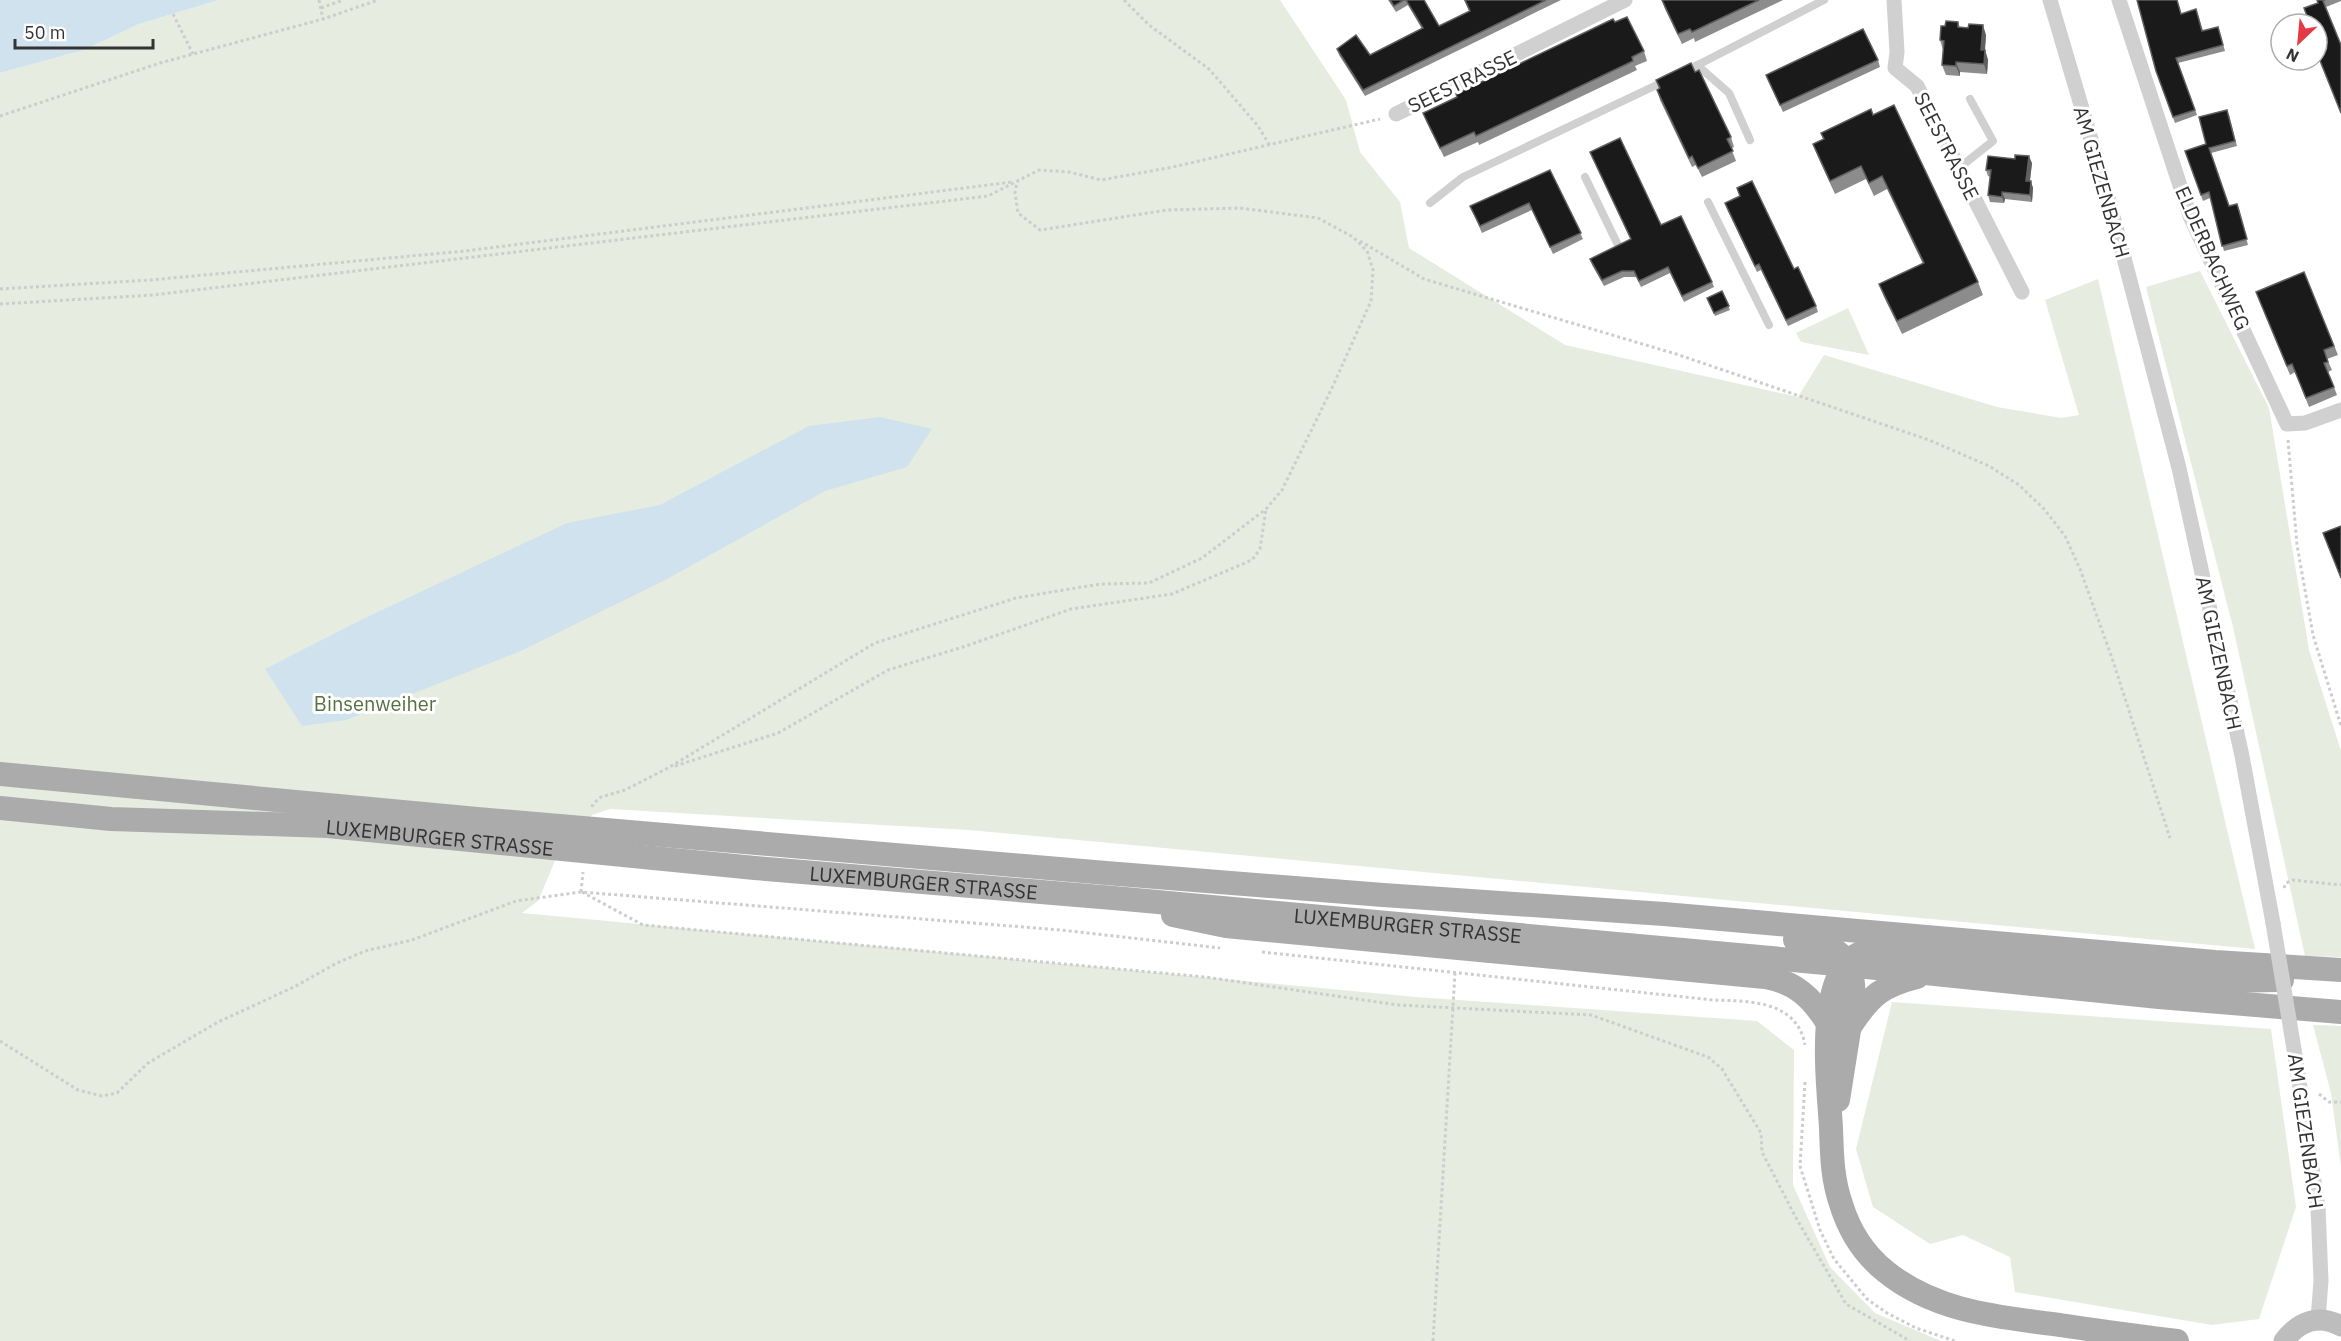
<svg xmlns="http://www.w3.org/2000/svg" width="2341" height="1341" viewBox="0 0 2341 1341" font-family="'IBM Plex Sans',sans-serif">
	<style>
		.green { fill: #e6ecdf }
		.water { fill: #cfe2ee }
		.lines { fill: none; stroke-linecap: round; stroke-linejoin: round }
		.path { stroke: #cdcdcd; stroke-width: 3; stroke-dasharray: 3 3; stroke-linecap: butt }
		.service { stroke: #d0d0d0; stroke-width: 8 }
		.minor { stroke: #d0d0d0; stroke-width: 15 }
		.secondary { stroke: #bdbdbd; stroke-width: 21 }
		.primary { stroke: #ababab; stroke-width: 24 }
		.minor-bridge { stroke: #d0d0d0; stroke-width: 15 }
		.wall { fill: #8c8c8c }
		.shaded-wall { fill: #5f5f5f }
		.building { fill: #1a1a1a; stroke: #5f5f5f; stroke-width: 1.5 }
		.labels { text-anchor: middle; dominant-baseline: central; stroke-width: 6; stroke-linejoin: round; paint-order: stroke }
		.street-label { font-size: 20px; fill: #333; stroke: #fff }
		.park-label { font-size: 20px; fill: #56703f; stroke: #fff }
	</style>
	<rect width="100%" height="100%" fill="#fff"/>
	<g class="green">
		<path d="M219,0H1280L1346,100L1360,152L1400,202L1409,248L1565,345L1798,397L1824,355L1997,407L2061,418L2079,415L2045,300L2098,279L2255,949L969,830L610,809L592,815L557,856L538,901L522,913L1416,997L1757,1021L1794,1050L1793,1185L1830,1267L1875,1313L1941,1341H0V73L84,50L139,24Z"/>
		<path d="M2200,271L2269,408L2309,650L2341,751V957L2305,956L2233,627L2146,287Z"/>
		<path d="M1848,308L1869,355L1801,342L1796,333Z"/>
		<path d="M1892,1002L2271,1029L2296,1207L2259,1319L2212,1325L2015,1292L2010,1257L1963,1235L1930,1244L1873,1207L1856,1149Z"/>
		<path d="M2313,1025L2341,1026V1167L2331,1093Z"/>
	</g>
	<g class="water">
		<path d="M0,0H219L139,24L84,50L0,73Z"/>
		<path d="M880,417L932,429L907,467L825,491L667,579L521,651L346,720L302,726L265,669L361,620L567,523L660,505L809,426Z"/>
	</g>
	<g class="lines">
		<g class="path">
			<path d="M319,0L323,19"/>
			<path d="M1124,0L1149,25L1209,69L1258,126L1270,146"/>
			<path d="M321,8L343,0"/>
			<path d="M173,14L193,54"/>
			<path d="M0,116L160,63L323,19L378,0"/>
			<path d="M1360,241L1424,279L1676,354L1929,440L1989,466L2019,485L2044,509L2065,536L2080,569L2112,658L2170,838"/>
			<path d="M0,289L150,280L465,251L1012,182"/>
			<path d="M0,304L153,295L988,196L1039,170L1069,172L1101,180L1173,167L1380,119"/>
			<path d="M2288,440L2297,545L2313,635L2341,726"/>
			<path d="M675,766L778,733L888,670L966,646L1071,609L1172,594L1252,560L1260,549L1266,509"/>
			<path d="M592,807L593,804L601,797L625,790L668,768L875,643L1016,598L1100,584L1149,583L1202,558L1266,509L1282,490L1332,388L1371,301L1373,270L1367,251L1353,237L1318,218L1240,208L1167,210L1040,230L1018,213L1015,193L1017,182"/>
			<path d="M2284,888L2286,883L2293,880L2341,885"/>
			<path d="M581,892L583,872"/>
			<path d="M582,892L643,925L1205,977L1398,1005L1591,1015L1708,1057L1722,1069L1761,1133L1762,1152L1795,1216L1846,1304L1910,1341"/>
			<path d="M1262,952L1713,1000C1748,1001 1797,1000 1805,1045"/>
			<path d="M0,1041L78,1090L102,1096L117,1093L148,1063L218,1022L294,987L337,963L365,951L412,940L516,901L581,892L1061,930L1220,948"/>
			<path d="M1805,1082L1800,1166L1820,1230L1834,1259L1867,1299L1887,1313L1916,1328L1955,1341"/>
			<path d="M2319,1094L2329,1102H2341"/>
			<path d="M1433,1341L1455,973"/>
		</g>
		<g class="service">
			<path d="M1697,65L1729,93L1750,140"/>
			<path d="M1684,72L1824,0"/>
			<path d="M1959,168L1993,141L1970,99"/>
			<path d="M1585,177L1617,243"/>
			<path d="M1708,202L1769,325"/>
			<path d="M1430,203L1463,177L1665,81"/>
		</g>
		<g class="minor">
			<path d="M1894,0L1897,52L1895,68L1917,86L2022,292"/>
			<path d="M2050,0L2108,197L2179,468L2242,756L2273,923"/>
			<path d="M2119,0L2190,216L2287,424L2305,423L2341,410"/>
			<path d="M1396,114L1625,0"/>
			<path d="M2295,1055L2318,1207L2321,1281L2318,1319"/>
		</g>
		<path class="secondary" d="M2284,1341C2299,1321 2318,1314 2341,1326"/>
		<g class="primary">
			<path d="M0,774L477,819L1106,873L1383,895L1664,914L2215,962L2341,970"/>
			<path id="s1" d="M0,808L111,819L328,826L755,868L1125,899L1847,965L2159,997L2341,1012"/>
			<path d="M1173,915L1226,926L1765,977C1795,982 1811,997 1827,1022"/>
			<path d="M1795,940C1839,944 1857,957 1853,1005L1838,1100"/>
			<path d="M1851,1025C1871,995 1882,986 1917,977"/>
			<path d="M2177,1341C2138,1336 2099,1331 2060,1325C1999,1317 1935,1312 1885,1271C1864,1254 1849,1230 1841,1204C1832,1178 1832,1155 1831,1128C1829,1086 1810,953 1875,950L2211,981L2282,980"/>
		</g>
		<path class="minor-bridge" d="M2273,923L2295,1055"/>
	</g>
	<g class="wall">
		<path d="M1388,0H1424L1439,26L1469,11L1464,0H1561L1365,96L1339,55L1337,49L1370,55L1422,29L1408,5L1396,12Z"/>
		<path d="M1662,0H1783L1695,42L1694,38L1682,44L1665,9Z"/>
		<path d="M2317,0H2341V1L2326,7Z"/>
		<path d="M2181,14L2198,15L2203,31L2218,27L2225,51L2178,63L2197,115L2175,123L2156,71Z"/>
		<path d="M1615,22L1644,51L1647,61L1635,66L1637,70L1479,145L1478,142L1444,157L1427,123L1423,113Z"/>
		<path d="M1958,22L1960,28L1986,35L1985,50L1988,60L1987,74L1960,72V76L1946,75L1942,65L1943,50L1940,40L1945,26Z"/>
		<path d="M1878,60L1880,67L1783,112L1766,75Z"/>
		<path d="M1656,80L1731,137L1734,147L1731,148L1736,161L1702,177L1696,165L1692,167L1660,100L1657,90L1659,89Z"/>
		<path d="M1873,115L1978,282L1983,295L1902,334L1884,297L1879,284L1923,264L1887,189L1874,196L1866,179L1835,194L1818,157L1813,144L1823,139L1821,133Z"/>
		<path d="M2229,115L2237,146L2211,153L2229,206L2239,209L2248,245L2224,251L2210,198L2203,201L2185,151L2206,144Z"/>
		<path d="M1590,152L1661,225L1712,282L1714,287L1684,302L1670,273L1641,287L1636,277H1624L1604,286L1592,265L1590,259L1631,240Z"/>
		<path d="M2032,163L2030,181L2033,188L2032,202L2005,199L2004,203L1990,202L1988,195L1990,177L1988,176L1986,170Z"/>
		<path d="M1550,170L1583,239L1553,254L1532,210L1482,233L1470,206Z"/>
		<path d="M1737,188L1794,269L1816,306L1818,312L1788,326L1761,270L1757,272L1727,209L1725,203L1740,196Z"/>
		<path d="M2304,272L2338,355L2327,359L2332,370L2328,372L2337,395L2309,407L2295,372L2290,375L2259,300Z"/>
		<path d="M1722,291L1730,310L1715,316L1707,298Z"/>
	</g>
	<g class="shaded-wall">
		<path d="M1983,25L1986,35L1984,60L1981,50Z"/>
		<path d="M1985,50L1988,60L1987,74L1984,64Z"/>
		<path d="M1956,62L1960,72V76L1956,66Z"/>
		<path d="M2029,156L2032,163L2029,187L2026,181Z"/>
		<path d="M2031,181L2033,188L2032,202L2030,195Z"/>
		<path d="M2002,192L2005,199L2004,203L2002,197Z"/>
	</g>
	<g class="building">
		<path d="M1390,0H1404L1394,6Z"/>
		<path d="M1406,0H1424L1439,26L1470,11L1465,0H1546L1363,90L1337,49L1356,35L1370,55L1423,28Z"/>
		<path d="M1662,0H1759L1692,32L1690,29L1678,34Z"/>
		<path d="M2137,0H2177L2181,14L2196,9L2202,31L2218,27L2223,45L2176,58L2195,110L2173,117L2156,71Z"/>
		<path d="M2317,0H2325L2323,1L2341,45V113L2317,53V24H2310L2304,8L2318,3Z"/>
		<path d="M1627,17L1644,51L1632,57L1633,61L1476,136L1474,132L1440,148L1423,113L1457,97L1456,94L1613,19L1615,22Z"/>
		<path d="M1946,21L1958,22V27L1968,28L1969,24L1983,25L1981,50H1985L1984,64L1956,62V66L1942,65L1944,41L1940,40L1941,26H1945Z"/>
		<path d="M1863,29L1878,60L1780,105L1766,75Z"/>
		<path d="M1691,63L1695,72L1699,70L1731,137L1727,139L1733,151L1698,168L1692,156L1689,158L1657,90L1660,88L1656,80Z"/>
		<path d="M1894,105L1978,282L1897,321L1879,284L1924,263L1882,176L1869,183L1861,166L1830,181L1813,144L1824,139L1821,133L1871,109L1873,115Z"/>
		<path d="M2227,110L2235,141L2209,148L2229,206L2237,204L2247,239L2222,246L2209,192L2201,195L2185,151L2206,144L2199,117Z"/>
		<path d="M1620,138L1661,225L1681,216L1712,282L1682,296L1668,267L1639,281L1634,271H1622L1602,280L1590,259L1631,239L1590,152Z"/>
		<path d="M2015,155L2029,156L2026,181H2031L2030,195L2002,192V197L1988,195L1991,170H1986L1988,156L2015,159Z"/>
		<path d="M1550,170L1581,233L1550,247L1529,203L1480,226L1470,206Z"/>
		<path d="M1752,181L1794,269L1798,267L1816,306L1786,320L1759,264L1755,266L1725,203L1740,196L1737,188Z"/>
		<path d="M2304,272L2334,346L2324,350L2328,362L2324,363L2334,387L2306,398L2292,364L2287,366L2256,292Z"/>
		<path d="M1722,291L1729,306L1714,313L1707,298Z"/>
		<path d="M2341,526V578L2323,533Z"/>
	</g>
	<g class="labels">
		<g class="street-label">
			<text transform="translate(1462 81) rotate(-26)">SEESTRASSE</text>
			<text transform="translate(1947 146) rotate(63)">SEESTRASSE</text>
			<text transform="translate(2102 182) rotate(74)">AM GIEZENBACH</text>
			<text transform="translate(2213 258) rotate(66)">ELDERBACHWEG</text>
			<text transform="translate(2219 653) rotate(78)">AM GIEZENBACH</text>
			<text stroke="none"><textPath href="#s1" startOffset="441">LUXEMBURGER STRASSE</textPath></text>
			<text stroke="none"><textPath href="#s1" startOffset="927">LUXEMBURGER STRASSE</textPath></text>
			<text stroke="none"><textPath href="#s1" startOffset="1413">LUXEMBURGER STRASSE</textPath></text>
			<text transform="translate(2306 1131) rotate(82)">AM GIEZENBACH</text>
		</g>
		<g class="park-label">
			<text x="375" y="703">Binsenweiher</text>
		</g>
	</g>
	<g transform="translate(2299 42) rotate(206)"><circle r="28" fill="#ffffff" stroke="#adadad" stroke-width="1.5"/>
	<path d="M0-4.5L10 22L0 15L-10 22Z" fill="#e63946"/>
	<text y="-9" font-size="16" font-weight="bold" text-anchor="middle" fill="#333333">N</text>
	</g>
	<path d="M15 39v9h138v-9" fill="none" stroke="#333333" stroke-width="3"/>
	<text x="24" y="39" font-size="18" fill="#333333" stroke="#ffffff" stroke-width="4.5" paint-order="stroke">50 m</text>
</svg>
